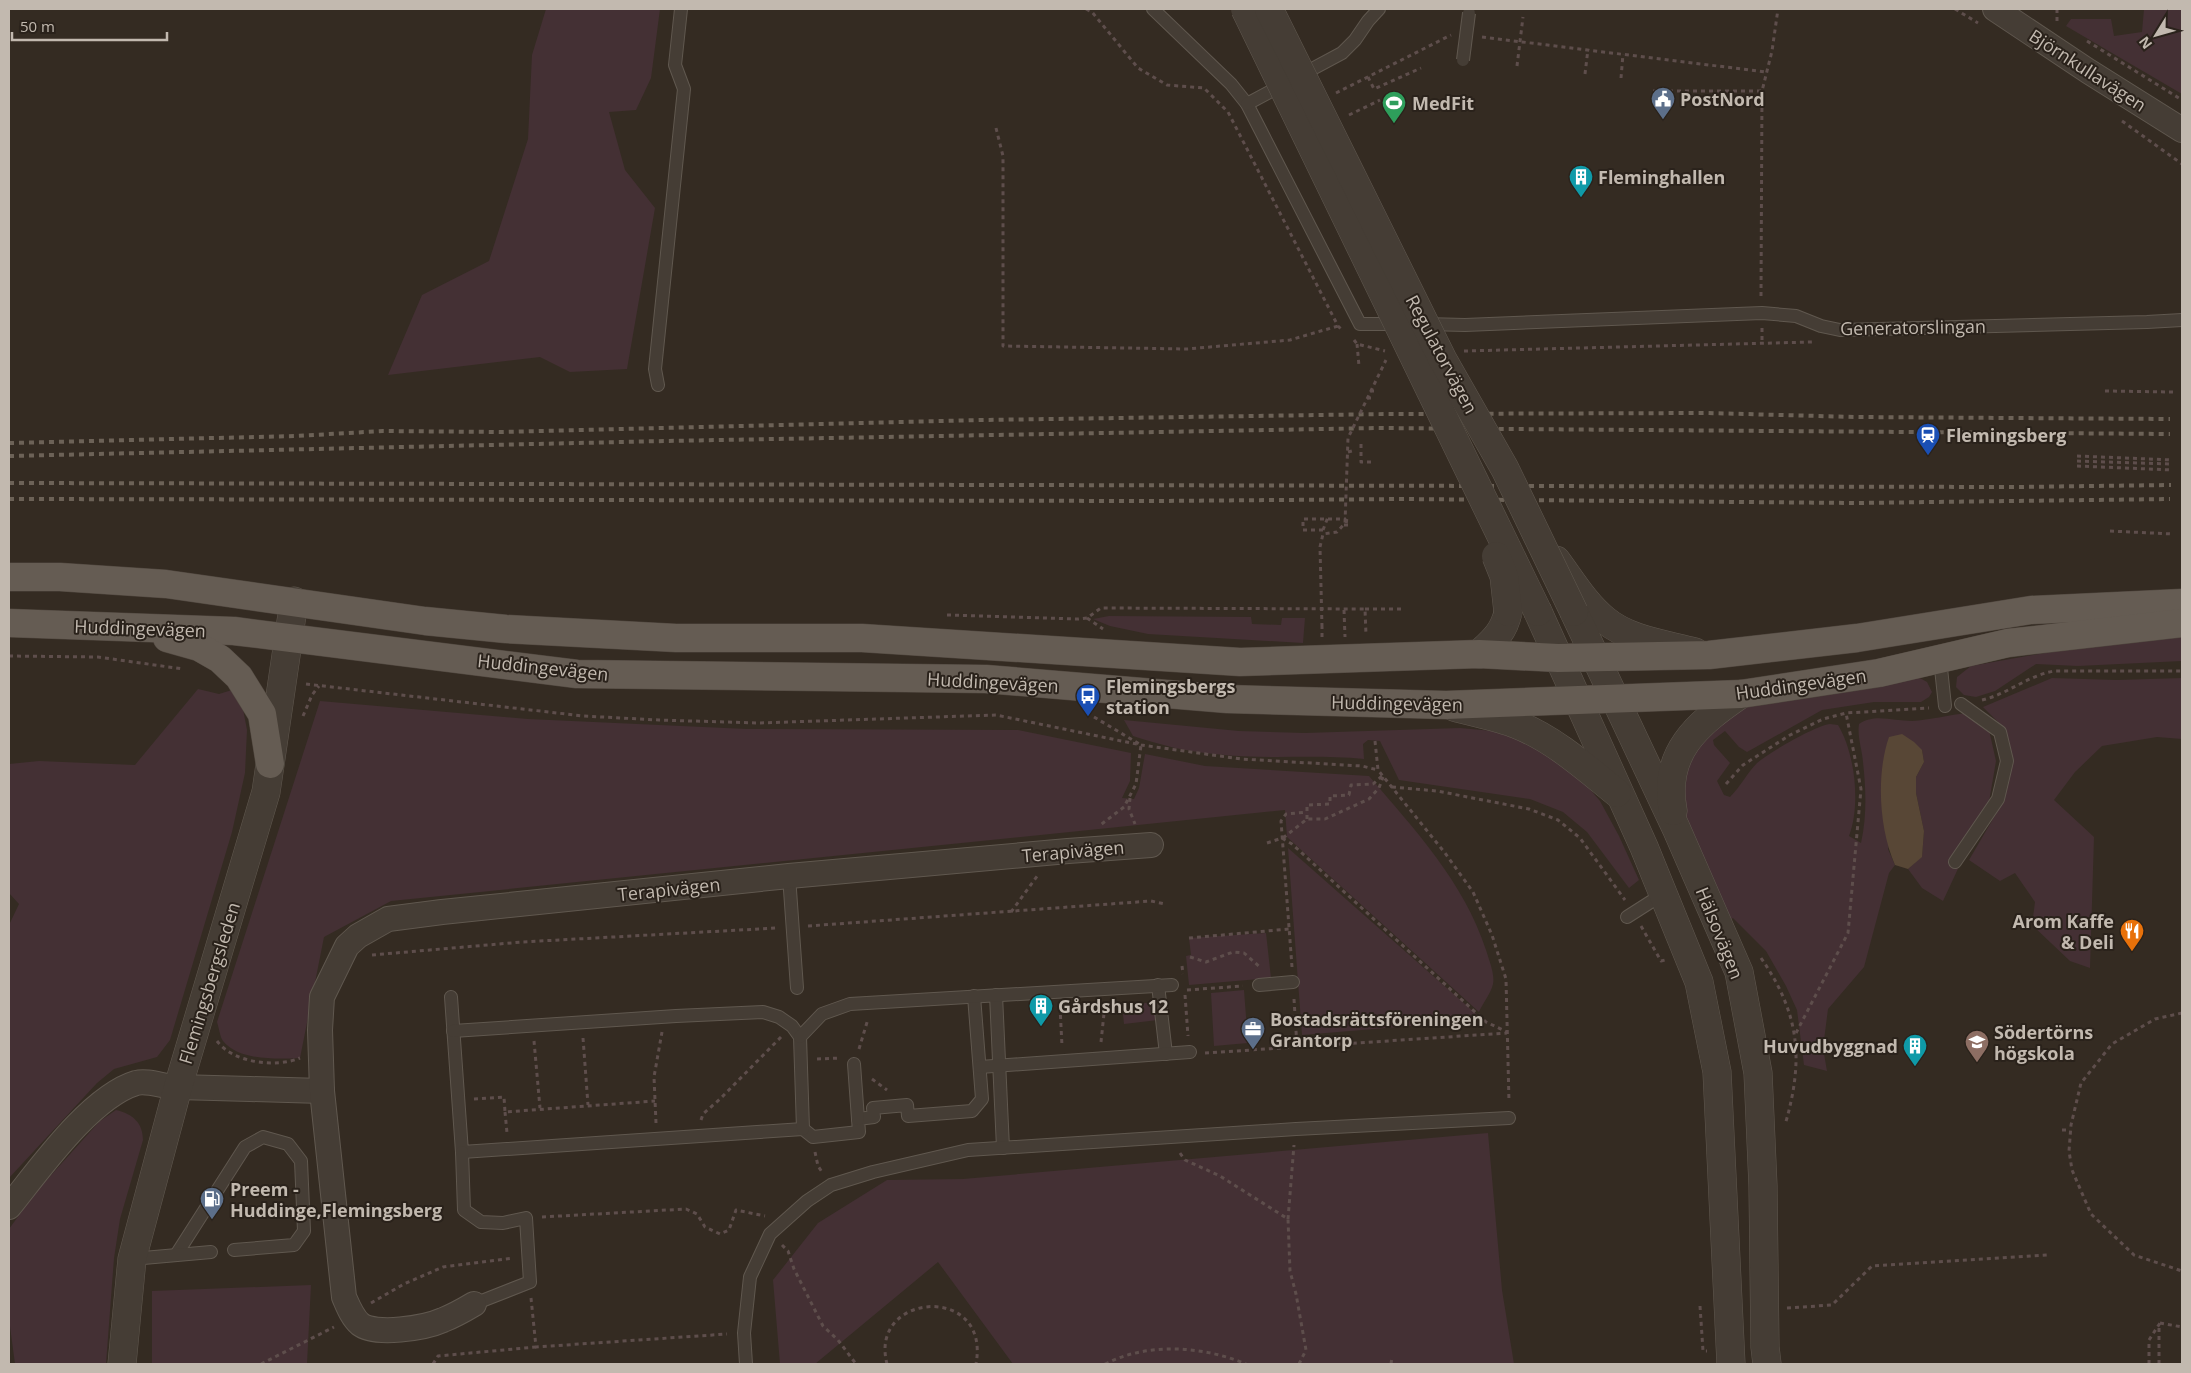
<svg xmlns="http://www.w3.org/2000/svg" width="2191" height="1373" viewBox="0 0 2191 1373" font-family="'Open Sans',sans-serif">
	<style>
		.green { fill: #443034 }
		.water { fill: #584736 }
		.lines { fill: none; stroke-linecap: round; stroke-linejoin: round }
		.service-casing { stroke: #60584f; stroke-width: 14 }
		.minor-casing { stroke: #60584f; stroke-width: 26 }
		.tertiary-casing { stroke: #60584f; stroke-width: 29 }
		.primary-casing { stroke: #4f463e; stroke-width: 29 }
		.path { stroke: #5e4e4c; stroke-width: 3; stroke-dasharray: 4 4; stroke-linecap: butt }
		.service { stroke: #453d35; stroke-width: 12 }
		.minor { stroke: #453d35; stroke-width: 24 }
		.tertiary { stroke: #453d35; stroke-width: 28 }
		.primary { stroke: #655c53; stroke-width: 28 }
		.rail { stroke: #6c6257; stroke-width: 4; stroke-dasharray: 5 5; stroke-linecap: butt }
		.service-bridge-casing { stroke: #60584f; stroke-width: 14; stroke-linecap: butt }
		.tertiary-bridge-casing { stroke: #60584f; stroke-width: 29; stroke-linecap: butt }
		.path-bridge { stroke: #5e4e4c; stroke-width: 3; stroke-dasharray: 4 4; stroke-linecap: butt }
		.service-bridge { stroke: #453d35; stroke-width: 12 }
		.tertiary-bridge { stroke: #453d35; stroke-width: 28 }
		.labels { text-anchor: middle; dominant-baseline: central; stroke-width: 4; stroke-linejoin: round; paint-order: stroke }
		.street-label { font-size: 18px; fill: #c2b9af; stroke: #2a221b }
		.poi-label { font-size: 18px; font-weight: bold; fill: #c2b9af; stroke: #2a221b; text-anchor: start }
	</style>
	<rect width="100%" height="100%" fill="#342b22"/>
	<g class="green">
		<path d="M546,9H660L651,78L636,110L609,112L625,170L655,208L627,369L570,372L540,357L388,375L422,295L489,261L528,139L532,55Z"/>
		<path d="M2144,9H2182V94L2066,26L2071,19H2111L2114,36L2142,32Z"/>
		<path d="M1109,616L1251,617L1252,624L1281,625L1282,618H1305L1303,643L1148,634L1110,626L1093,619Z"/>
		<path d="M2182,632V661L2078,666L2036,664L1995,691L1976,697L1964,695L1956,687L1957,677L1971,666L2112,641Z"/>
		<path d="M1918,677L1927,682L1932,692L1929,697L1921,702H1874L1822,710L1747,752L1739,747L1725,731L1713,740L1714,745L1730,763L1717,781L1724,795L1730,797C1741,786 1747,773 1757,763C1768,753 1817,725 1830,724C1833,724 1835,725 1838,725C1855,753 1861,805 1849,836L1861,843C1867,816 1866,790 1863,762C1862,749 1857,737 1859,724C1874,713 1894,721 1912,721C1930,720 1948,715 1966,713L1989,730L1996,761L1989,802L1943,901L1922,888L1908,869L1922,856L1924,831L1916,793V777L1924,762L1922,750L1888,849L1895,865L1889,873L1864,967L1828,1009L1823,1048L1827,1071L1804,1065L1797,1010L1786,986L1766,951L1733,918L1726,922L1681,816L1683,757L1735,707Z"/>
		<path d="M2052,678L2117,680L2182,678V739L2157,737L2102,746L2075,772L2054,800L2094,837L2090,968L2070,961L2032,925L2035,902L2015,873L2000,881L1969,860L2000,807L2009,782V751L2003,727L1983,707Z"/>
		<path d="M198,689L219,694L232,690L242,704L247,730L245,773L232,832L170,1040L157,1057L114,1069L97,1083L9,1178V925L19,904L9,893V764L39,761L135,765Z"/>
		<path d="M320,701L528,719L747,729L1018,730L1131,753L1130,781L1122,798L1134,799L1139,788L1145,754L1205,766L1369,776C1415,830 1464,882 1486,950C1489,960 1495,974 1493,984C1491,993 1483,1003 1479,1012L1287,837L1285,810L391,901L324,937L300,1058C278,1059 239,1061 223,1041C220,1037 219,1028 217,1022Z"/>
		<path d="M1124,720L1239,731L1305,733L1460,728L1493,731L1521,739L1576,773L1600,801L1619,836L1639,880L1629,888L1587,832L1563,812L1530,799L1399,780L1380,741L1368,740L1363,744L1364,759C1315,754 1265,760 1215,754C1188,752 1160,745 1133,736Z"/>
		<path d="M1288,848L1483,1020L1302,1035Z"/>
		<path d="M1266,933L1271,978L1189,985L1186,956L1191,955L1189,938Z"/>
		<path d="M1244,990L1248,1043L1214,1046L1211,993Z"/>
		<path d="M1156,1002L1158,1020L1124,1024L1122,1005Z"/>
		<path d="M116,1110C133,1114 143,1123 143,1140L120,1219L114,1258L106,1364H15L9,1319V1229L36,1192L89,1133L100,1121Z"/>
		<path d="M1488,1133L1502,1290L1514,1364H1013L938,1262L815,1364H780L773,1280L818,1223L887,1180L963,1179Z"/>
		<path d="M311,1285L307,1364H152V1291Z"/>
	</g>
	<path class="water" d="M1902,734L1914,742L1922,750L1924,762L1916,777V793L1924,831L1922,857L1908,869L1895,865C1879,829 1876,774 1889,737Z"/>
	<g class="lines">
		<defs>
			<g id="service">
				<path d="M1153,9L1231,84L1247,104L1360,324H1400"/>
				<path d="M1247,104L1342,53L1355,40L1368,21L1379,9"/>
				<path d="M1425,324L1465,325L1762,313L1796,316L1821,326L1840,330L2147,322L2182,320"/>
				<path d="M658,385L655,369L684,89L675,65L681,9"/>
				<path d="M1940,659L1945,706"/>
				<path d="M1955,862L1998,799L2007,761L2000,732L1961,704"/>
				<path d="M789,876L797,988"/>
				<path d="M1627,917L1663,894"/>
				<path d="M1158,985L1166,1054"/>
				<path d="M1259,985L1293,982"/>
				<path d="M996,995L1003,1148"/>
				<path d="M451,997L462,1152L803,1129L813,1137L859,1132L858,1119L874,1117L873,1108L907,1105L908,1116L972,1111L982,1099L974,996"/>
				<path d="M453,1031L676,1016L763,1012L779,1017L792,1026L800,1037L803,1129"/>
				<path d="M800,1037L822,1014L850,1004L1172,985"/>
				<path d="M854,1064L858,1119"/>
				<path d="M980,1067L1190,1052"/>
				<path d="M462,1152L464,1210L481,1222L503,1223L526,1218L530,1282L474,1304"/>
				<path d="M176,1255L245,1147L263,1137L288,1144L301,1161L304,1231L294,1245L234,1250"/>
				<path d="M132,1259L211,1252"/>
				<path d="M746,1364L744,1333L750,1277L770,1234L807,1201L831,1185L873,1172L968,1150L1296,1129L1509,1118"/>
			</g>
			<g id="minor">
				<path d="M1995,9L2088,71L2182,130"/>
				<path d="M9,1207C39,1170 90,1097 136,1083C148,1080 165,1087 178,1087C226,1088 274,1090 322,1091"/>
				<path d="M474,1304C464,1310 453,1316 443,1320C425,1328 375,1336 360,1324C352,1317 348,1306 344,1297L322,1091L320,1030L322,997L347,946L358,936L388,919L442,912L789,876L1068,851L1151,845"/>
			</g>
			<g id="tertiary">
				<path d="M1556,560C1571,580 1585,604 1605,620C1629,640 1665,644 1695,652"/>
				<path d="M1538,612L1644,847L1699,982L1717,1072L1731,1364"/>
				<path d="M1574,612L1676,828L1739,972L1758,1073L1763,1186L1765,1347L1767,1364"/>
				<path d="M1479,654C1493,641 1504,632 1508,612"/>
				<path d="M1454,707C1475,713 1498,717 1518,725C1555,740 1586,768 1617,793"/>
				<path d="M1673,811C1662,753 1697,724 1741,694"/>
				<path d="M122,1364L132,1259L178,1087L266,792L294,601"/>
			</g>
			<g id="primary">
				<path d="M9,577H60L166,584L425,621L506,629L676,638H862L1240,662L1479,654L1558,658L1709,655L1857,638L2031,610L2182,603"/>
				<path d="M9,623L234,631L577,674L986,679L1227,699L1446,705L1741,694L1879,673L2008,643L2182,623"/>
				<path d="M167,638L199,647L220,659L239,677L262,714L270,764"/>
			</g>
		</defs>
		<use href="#service" class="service-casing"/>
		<use href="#minor" class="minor-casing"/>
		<use href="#tertiary" class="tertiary-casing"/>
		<use href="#primary" class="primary-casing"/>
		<g class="path">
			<path d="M1086,9L1092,12L1138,68L1167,85L1204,88L1228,112L1338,326L1343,331"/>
			<path d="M1955,9L1978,23"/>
			<path d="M2057,9V23"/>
			<path d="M1482,37L1766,72"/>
			<path d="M2087,41L2182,100"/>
			<path d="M1585,74L1588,49"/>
			<path d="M1368,77L1374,89L1421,68"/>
			<path d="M1621,78L1623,54"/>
			<path d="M1653,91H1762"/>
			<path d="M1336,93L1451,35"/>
			<path d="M1349,115L1380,100"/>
			<path d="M2122,121L2182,164"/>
			<path d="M996,128L1003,156V346L1187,349L1290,340L1338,326"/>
			<path d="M1761,296L1762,91L1772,51L1778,9"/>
			<path d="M1762,328V343"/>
			<path d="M1354,340L1357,344L1385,351"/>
			<path d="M1357,344L1359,366"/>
			<path d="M1464,351L1812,342"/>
			<path d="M1370,391H1374"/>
			<path d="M2105,391L2173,392"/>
			<path d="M1367,398H1372"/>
			<path d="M1361,444V462H1373"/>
			<path d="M1348,452L1352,451"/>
			<path d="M2077,456L2172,460"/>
			<path d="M2077,461L2172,464"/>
			<path d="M2077,466L2172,470"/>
			<path d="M1344,525H1348H1346L1347,517"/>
			<path d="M1323,530L1328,517"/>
			<path d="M2110,531L2173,534"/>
			<path d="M1365,609H1404"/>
			<path d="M1344,610L1345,637"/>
			<path d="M947,615L1078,619L1087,618L1101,608L1365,609L1366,635"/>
			<path d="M1087,618L1103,629"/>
			<path d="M1322,637V627"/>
			<path d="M9,656L98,657L183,669"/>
			<path d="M306,684L583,716L659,720L758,723L996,715L1141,745L1241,759L1362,766L1378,770"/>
			<path d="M1982,700C2008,694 2027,676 2054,671H2182"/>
			<path d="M303,716L312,695L319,686"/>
			<path d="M1094,717L1141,745L1136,784L1124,807L1099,826"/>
			<path d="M1375,741L1378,770L1445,853L1473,892L1492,935L1506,979L1509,1102"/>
			<path d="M1726,784L1743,765L1790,735L1823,719L1846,713L1929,708"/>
			<path d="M1392,787L1437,791L1529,809L1558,820L1580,838L1625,900"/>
			<path d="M1130,798L1129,809L1135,824"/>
			<path d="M1307,819V805L1330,804V796L1349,795L1351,785L1373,784L1382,776"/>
			<path d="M1283,838L1307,819H1325L1369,799L1379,788L1383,777"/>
			<path d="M1267,843L1282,838L1292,844L1486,1022L1507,1032"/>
			<path d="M1011,912L1038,875"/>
			<path d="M808,926L1151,901L1165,904"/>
			<path d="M1641,926L1661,961L1665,960"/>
			<path d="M1189,938L1289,929"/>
			<path d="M372,955L522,942L777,928"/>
			<path d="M1190,957L1206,962L1233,952L1244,953L1261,968"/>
			<path d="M1761,958C1800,1014 1804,1060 1785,1125"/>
			<path d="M1182,966L1183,974"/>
			<path d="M1292,967L1281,821L1286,814L1307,812"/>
			<path d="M1187,990L1243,986"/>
			<path d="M1185,995L1188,1036"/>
			<path d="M1294,999L1297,1047L1507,1033"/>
			<path d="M1060,1007L1062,1046"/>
			<path d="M2182,1013L2155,1019L2112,1044L2081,1083L2071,1125L2069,1151L2072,1170L2091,1214L2134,1255L2182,1271"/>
			<path d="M1796,1033L1848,933L1861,789L1846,713"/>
			<path d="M583,1038L588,1105"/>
			<path d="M217,1041C233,1063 276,1068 300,1058"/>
			<path d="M534,1041L540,1108"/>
			<path d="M1101,1042L1105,1004"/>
			<path d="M859,1049L868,1019"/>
			<path d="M1205,1053L1297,1047"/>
			<path d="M817,1059L840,1058"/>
			<path d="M872,1079L887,1090"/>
			<path d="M474,1099L504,1097L505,1112L655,1101"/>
			<path d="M505,1112L507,1133"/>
			<path d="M701,1120L703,1114L720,1099L781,1037"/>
			<path d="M656,1123L654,1077L662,1032"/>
			<path d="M2062,1130H2070"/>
			<path d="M815,1152L818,1166L822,1172"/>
			<path d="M1180,1153L1185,1160L1220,1176L1288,1219L1290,1271L1296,1294L1306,1350L1299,1364"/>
			<path d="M542,1217L686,1209L697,1214L705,1227L720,1234L729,1230L736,1210L765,1216"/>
			<path d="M1288,1219L1294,1145"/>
			<path d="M782,1245L788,1251L794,1269L823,1326L838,1340L856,1364"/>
			<path d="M531,1298L536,1347L727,1334"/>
			<path d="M371,1303L404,1284L443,1267L513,1258"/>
			<path d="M1700,1306L1703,1351H1707"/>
			<path d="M1787,1308L1832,1305L1872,1266L2047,1255"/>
			<path d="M2160,1323L2182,1327"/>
			<path d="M261,1364L334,1327"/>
			<path d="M433,1364L438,1356L536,1347"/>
			<path d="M887,1364C868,1292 991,1283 976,1364"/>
			<path d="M1105,1364C1148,1342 1203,1346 1246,1364"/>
			<path d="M1391,1364L1392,1357"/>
			<path d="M2149,1364V1340L2160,1323"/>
			<path d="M2159,1364V1325"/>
		</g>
		<use href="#service" class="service"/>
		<use href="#minor" class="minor"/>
		<use href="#tertiary" class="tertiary"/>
		<use href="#primary" class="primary"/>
		<g class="rail">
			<path d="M9,443L296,436L383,431L499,432L983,420L1387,414L1707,413L1856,417L2170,419"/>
			<path d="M9,456L665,441L1378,428L2170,434"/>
			<path d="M9,483L2015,487L2171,485"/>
			<path d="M9,499L1155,501L1404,499L1855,503L2170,499"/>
		</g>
		<defs>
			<path id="service-bridge" d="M1463,60L1469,13"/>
			<g id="tertiary-bridge">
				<path d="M1245,9C1344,209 1440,411 1538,612"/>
				<path d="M1269,9L1443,360L1505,469L1574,612"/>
				<path d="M1496,556L1504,576L1508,612"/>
			</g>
		</defs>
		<use href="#service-bridge" class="service-bridge-casing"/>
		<use href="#tertiary-bridge" class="tertiary-bridge-casing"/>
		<g class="path-bridge">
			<path d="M1517,66L1523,17"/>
			<path d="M1323,530H1303V519H1346"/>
			<path d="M1322,627L1320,547L1323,534L1337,532L1345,523L1348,438L1386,360"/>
		</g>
		<use href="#service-bridge" class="service-bridge"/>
		<use href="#tertiary-bridge" class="tertiary-bridge"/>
	</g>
	<defs>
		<symbol id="civic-pin" viewBox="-11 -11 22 30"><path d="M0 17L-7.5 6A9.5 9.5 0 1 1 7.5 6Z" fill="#5c6f8a" stroke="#2a221b"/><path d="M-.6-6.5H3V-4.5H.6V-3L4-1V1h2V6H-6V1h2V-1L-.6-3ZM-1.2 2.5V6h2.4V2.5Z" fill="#fff"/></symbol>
		<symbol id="stadium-pin" viewBox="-11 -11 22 30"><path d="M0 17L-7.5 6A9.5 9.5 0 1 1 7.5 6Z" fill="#2e9e5b" stroke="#2a221b"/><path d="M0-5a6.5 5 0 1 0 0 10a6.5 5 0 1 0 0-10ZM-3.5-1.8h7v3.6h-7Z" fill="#fff"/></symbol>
		<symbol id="building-pin" viewBox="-11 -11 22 30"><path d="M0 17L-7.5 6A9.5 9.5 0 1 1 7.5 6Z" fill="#0f9aa8" stroke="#2a221b"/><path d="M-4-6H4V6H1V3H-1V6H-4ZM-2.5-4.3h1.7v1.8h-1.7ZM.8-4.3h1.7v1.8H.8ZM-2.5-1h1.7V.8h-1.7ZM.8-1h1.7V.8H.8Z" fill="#fff"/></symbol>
		<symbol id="station-pin" viewBox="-11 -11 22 30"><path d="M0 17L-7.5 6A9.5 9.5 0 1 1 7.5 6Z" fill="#1a4fb4" stroke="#2a221b"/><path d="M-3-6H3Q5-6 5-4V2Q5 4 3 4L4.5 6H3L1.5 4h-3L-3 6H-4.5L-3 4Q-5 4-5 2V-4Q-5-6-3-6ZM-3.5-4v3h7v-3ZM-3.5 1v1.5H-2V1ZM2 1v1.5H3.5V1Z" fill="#fff"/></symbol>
		<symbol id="bus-pin" viewBox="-11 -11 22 30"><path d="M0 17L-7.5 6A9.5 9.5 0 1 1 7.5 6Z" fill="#1a4fb4" stroke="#2a221b"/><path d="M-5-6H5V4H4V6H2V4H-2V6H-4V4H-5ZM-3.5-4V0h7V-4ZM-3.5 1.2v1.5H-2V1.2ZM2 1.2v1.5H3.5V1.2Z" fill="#fff"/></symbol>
		<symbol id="restaurant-pin" viewBox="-11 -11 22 30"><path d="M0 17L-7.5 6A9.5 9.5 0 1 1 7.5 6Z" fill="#e8710a" stroke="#2a221b"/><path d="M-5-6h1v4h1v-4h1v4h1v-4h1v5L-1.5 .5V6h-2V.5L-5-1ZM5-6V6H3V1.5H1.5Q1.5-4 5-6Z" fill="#fff"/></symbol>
		<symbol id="office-pin" viewBox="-11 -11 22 30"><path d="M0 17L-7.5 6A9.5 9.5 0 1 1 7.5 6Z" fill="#5c6f8a" stroke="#2a221b"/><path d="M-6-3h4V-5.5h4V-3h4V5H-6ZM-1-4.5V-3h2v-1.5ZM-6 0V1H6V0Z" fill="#fff"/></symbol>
		<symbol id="university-pin" viewBox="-11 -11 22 30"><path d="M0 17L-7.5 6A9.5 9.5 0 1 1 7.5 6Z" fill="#8d6e63" stroke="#2a221b"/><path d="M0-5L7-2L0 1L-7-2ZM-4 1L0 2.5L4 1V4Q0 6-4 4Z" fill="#fff"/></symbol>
		<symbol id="fuel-pin" viewBox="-11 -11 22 30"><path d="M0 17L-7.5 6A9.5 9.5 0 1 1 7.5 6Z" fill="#5c6f8a" stroke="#2a221b"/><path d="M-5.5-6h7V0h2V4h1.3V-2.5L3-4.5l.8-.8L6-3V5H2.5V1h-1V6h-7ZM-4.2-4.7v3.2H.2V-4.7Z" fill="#fff"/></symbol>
	</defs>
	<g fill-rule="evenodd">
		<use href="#civic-pin" x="1649" y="85" width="28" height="38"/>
		<use href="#stadium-pin" x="1380" y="89" width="28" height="38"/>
		<use href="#building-pin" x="1567" y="163" width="28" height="38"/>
		<use href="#station-pin" x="1914" y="421" width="28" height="38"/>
		<use href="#bus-pin" x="1074" y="682" width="28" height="38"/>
		<use href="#restaurant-pin" x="2118" y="917" width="28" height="38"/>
		<use href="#building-pin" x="1027" y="992" width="28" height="38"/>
		<use href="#office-pin" x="1239" y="1015" width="28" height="38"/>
		<use href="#university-pin" x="1963" y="1028" width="28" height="38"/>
		<use href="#building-pin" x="1901" y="1032" width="28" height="38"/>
		<use href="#fuel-pin" x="198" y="1185" width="28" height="38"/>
	</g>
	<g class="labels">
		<g class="street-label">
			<text transform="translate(2088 70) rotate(33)">Björnkullavägen</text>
			<text transform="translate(1913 327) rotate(-1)">Generatorslingan</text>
			<text transform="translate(1442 354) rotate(62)">Regulatorvägen</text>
			<text transform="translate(140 628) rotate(2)">Huddingevägen</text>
			<text transform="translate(543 667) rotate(6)">Huddingevägen</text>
			<text transform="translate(993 682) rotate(3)">Huddingevägen</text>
			<text transform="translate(1801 684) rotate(-8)">Huddingevägen</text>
			<text transform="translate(1397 703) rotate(1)">Huddingevägen</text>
			<text transform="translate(1073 851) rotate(-5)">Terapivägen</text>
			<text transform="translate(669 889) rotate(-6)">Terapivägen</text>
			<text transform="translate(1720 933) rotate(68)">Hälsovägen</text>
			<text transform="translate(209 983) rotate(-73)">Flemingsbergsleden</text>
		</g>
		<g class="poi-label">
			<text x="1680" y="99">PostNord</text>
			<text x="1412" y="103">MedFit</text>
			<text x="1598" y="177">Fleminghallen</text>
			<text x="1946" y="435">Flemingsberg</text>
			<text x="1106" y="686">Flemingsbergs<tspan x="1106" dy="21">station</tspan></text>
			<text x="2114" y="921" text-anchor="end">Arom Kaffe<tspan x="2114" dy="21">&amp; Deli</tspan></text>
			<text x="1058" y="1006">Gårdshus 12</text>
			<text x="1270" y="1019">Bostadsrättsföreningen<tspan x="1270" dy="21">Grantorp</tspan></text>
			<text x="1994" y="1032">Södertörns<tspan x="1994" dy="21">högskola</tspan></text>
			<text x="1898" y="1046" text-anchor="end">Huvudbyggnad</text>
			<text x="230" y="1189">Preem -<tspan x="230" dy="21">Huddinge,Flemingsberg</tspan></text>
		</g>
	</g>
	<rect width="2191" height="1373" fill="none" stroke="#c2b9af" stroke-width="20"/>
	<g transform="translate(2156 35) rotate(233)" stroke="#2a221b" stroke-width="4" paint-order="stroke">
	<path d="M0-4L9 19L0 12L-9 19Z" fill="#c2b9af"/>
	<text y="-8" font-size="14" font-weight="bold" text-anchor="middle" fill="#c2b9af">N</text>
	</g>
	<path d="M12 32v8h155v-8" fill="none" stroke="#c2b9af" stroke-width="2.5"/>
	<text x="20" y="32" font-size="15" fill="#c2b9af" stroke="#2a221b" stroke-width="4" paint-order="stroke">50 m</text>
</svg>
